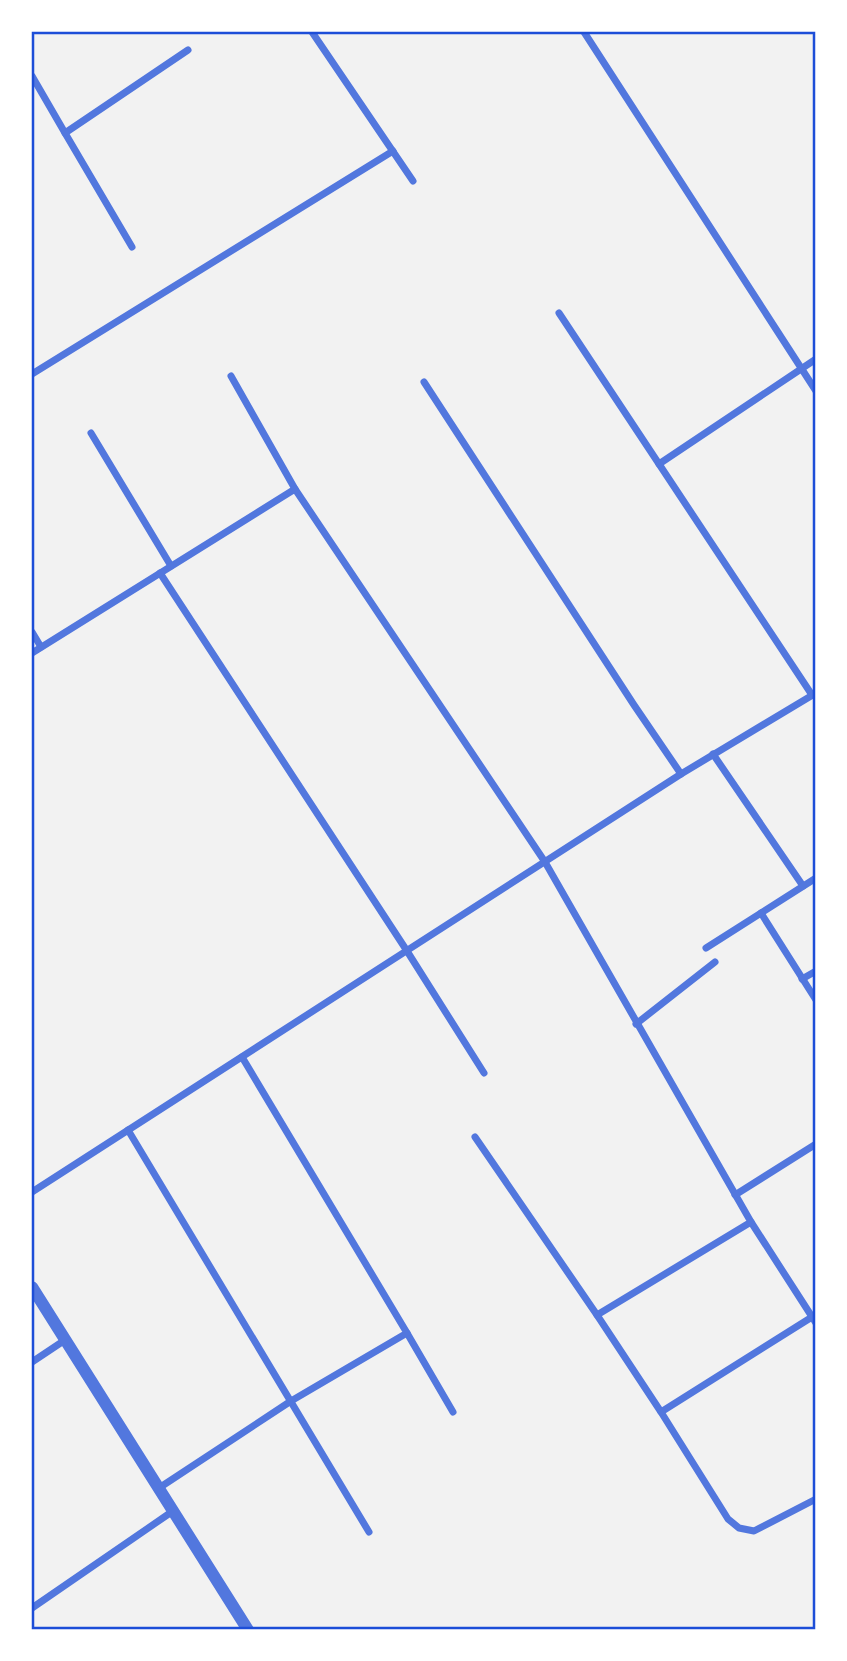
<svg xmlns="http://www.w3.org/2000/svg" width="847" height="1661" viewBox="0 0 847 1661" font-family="Merriweather,serif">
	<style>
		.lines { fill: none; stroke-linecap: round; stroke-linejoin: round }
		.minor { stroke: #5277de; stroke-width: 7 }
		.tertiary { stroke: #5277de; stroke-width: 12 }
		.neatline { fill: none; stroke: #1d4ed8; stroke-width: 2.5 }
	</style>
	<rect width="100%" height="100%" fill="#f2f2f2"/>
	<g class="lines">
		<g class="minor">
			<path d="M312,32L413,181"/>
			<path d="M584,32L816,391"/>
			<path d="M32,76L65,133L188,50"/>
			<path d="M65,133L132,247"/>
			<path d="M559,313L812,695"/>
			<path d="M32,374L393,151"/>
			<path d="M231,376L295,489"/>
			<path d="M424,382L634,705L681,774"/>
			<path d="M91,433L171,566"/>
			<path d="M659,464L816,359"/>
			<path d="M160,573L407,951L484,1073"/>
			<path d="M32,632L41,647"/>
			<path d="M32,653L295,489L545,862L751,1222L597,1315"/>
			<path d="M713,754L803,886"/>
			<path d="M761,913L816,1000"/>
			<path d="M706,948L816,878"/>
			<path d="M802,979L816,971"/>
			<path d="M636,1024L715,962"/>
			<path d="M128,1130L369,1532"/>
			<path d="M475,1137L597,1315L661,1412L728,1519L739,1528L754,1531L816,1499"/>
			<path d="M32,1192L681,774L816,693"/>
			<path d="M735,1195L816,1144"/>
			<path d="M751,1222L816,1323"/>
			<path d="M407,1333L453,1412"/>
			<path d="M32,1362L65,1340"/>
			<path d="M661,1412L812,1317"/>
			<path d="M159,1488L291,1401L407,1333L242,1057"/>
			<path d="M32,1608L173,1511"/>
		</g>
		<path class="tertiary" d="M32,1287L248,1630"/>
	</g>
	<rect width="847" height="1661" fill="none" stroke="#ffffff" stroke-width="66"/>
	<rect x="33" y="33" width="781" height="1595" class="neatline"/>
</svg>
